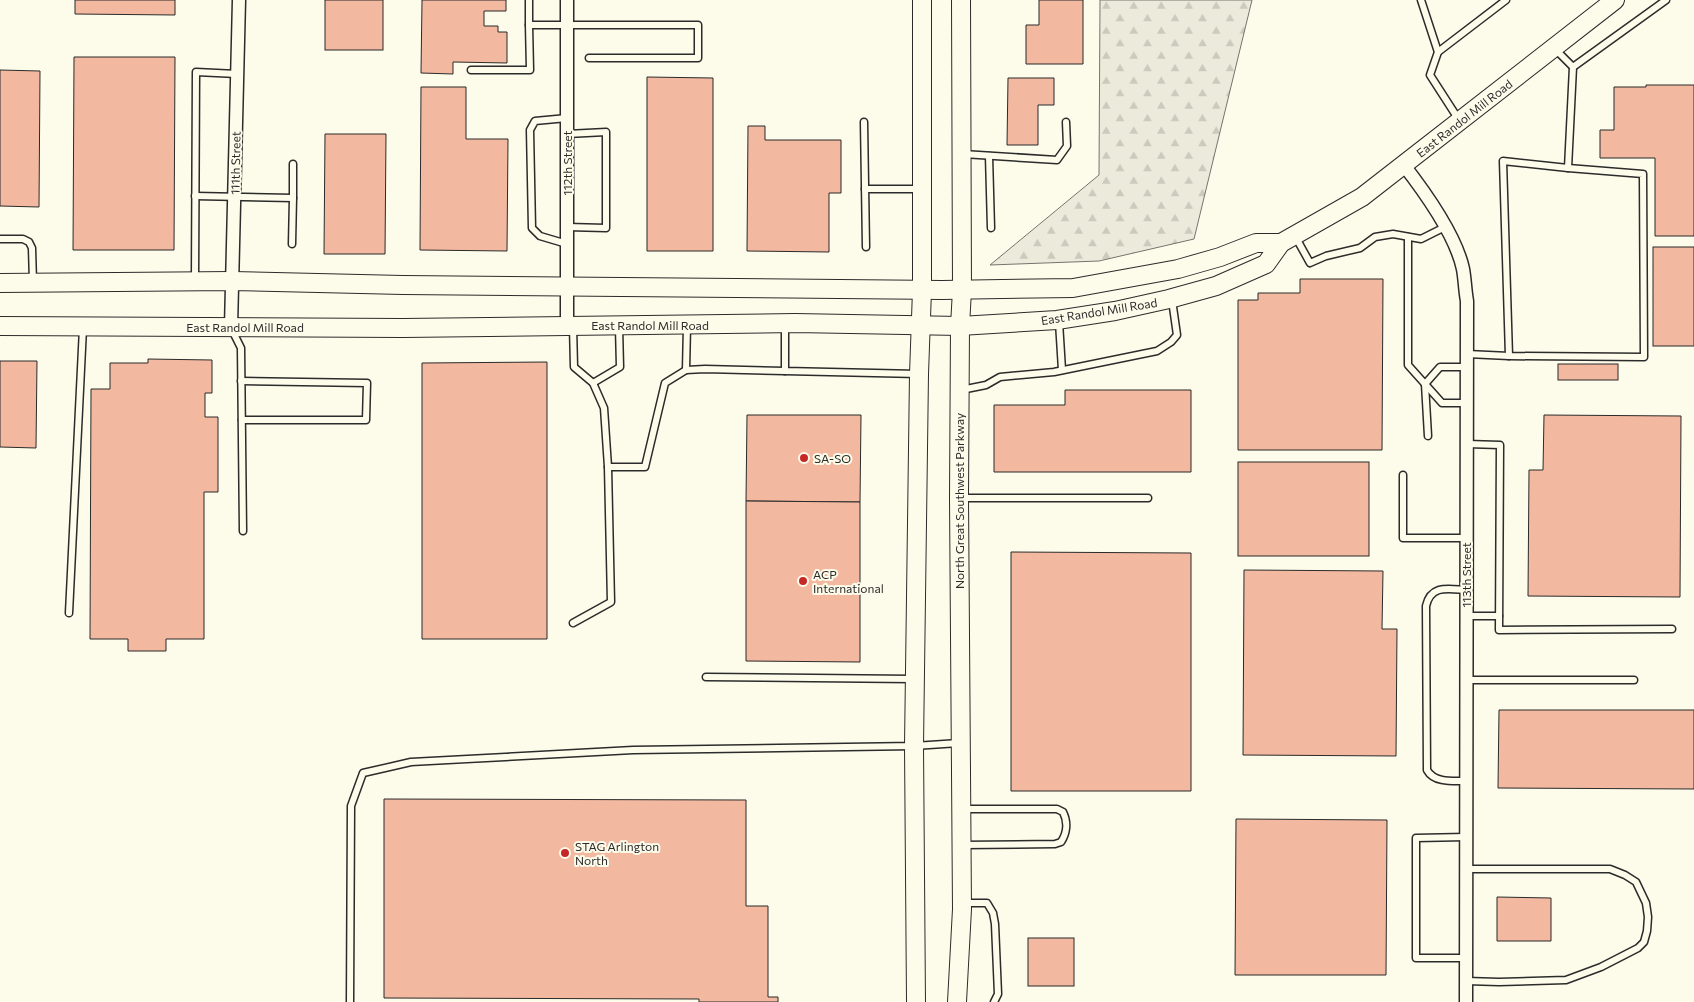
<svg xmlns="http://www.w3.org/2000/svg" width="1694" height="1002" viewBox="0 0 1694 1002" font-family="Commissioner,sans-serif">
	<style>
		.forest { fill: url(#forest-firs); stroke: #74746e }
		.building { fill: #f2b8a0; stroke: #2b2b2b }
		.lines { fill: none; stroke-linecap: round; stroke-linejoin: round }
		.lane-casing { stroke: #2b2b2b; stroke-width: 9 }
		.street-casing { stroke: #2b2b2b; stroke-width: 15 }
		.secondary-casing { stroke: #2b2b2b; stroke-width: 20 }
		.lane { stroke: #fdfbea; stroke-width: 6 }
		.street { stroke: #fdfbea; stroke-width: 12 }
		.secondary { stroke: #fdfbea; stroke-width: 18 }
		.poi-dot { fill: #c62828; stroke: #fdfbea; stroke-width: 2 }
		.labels { text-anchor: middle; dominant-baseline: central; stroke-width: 4; stroke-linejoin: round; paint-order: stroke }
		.street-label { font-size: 12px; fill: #2b2b2b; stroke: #fdfbea }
		.poi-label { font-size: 12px; fill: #2b2b2b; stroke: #fdfbea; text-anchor: start }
	</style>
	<defs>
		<pattern id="forest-firs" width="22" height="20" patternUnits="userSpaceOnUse" patternTransform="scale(1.25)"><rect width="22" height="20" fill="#ecebdb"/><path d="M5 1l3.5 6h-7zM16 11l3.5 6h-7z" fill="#cbcabc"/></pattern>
	</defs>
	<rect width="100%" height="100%" fill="#fdfbea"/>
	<path class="forest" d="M1100,0H1252L1194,239L1099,261L990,265L1099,175Z"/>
	<g class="building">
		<path d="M75,0H175V15L75,14Z"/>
		<rect x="325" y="0" width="58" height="50"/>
		<path d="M422,0H506V11H484V26H498V32H507V63L453,62V74L421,73Z"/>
		<path d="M1039,0H1083V64H1026V25H1039Z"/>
		<path d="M74,57H175L174,250H73Z"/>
		<path d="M0,70L40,71L39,207L0,206Z"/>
		<path d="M647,77L713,78V251H647Z"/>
		<path d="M1008,78H1054V105H1038V145H1007Z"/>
		<path d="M1646,85H1694V236H1655V158H1600V130H1614V87H1646Z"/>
		<path d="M421,87H466V139H508L507,251L420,250Z"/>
		<path d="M748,126H765V140H841V193H829V252L747,251Z"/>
		<path d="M325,134H386L385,254H324Z"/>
		<rect x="1653" y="247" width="41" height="99"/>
		<path d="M1300,279H1383L1382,450H1238V300H1258V293H1300Z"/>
		<path d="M148,359L212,360V393H205V417H218V492H204V639H166V651H128V639H90L91,389H110V363H148Z"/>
		<path d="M0,361H37L36,448L0,447Z"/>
		<path d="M547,362V639H422V363Z"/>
		<rect x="1558" y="364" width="60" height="16"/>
		<path d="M1065,390H1191V472H994V405H1065Z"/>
		<path d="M747,415H861L860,502L746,501Z"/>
		<path d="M1544,415L1681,416L1680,597L1528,596L1529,470H1543Z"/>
		<rect x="1238" y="462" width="131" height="94"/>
		<path d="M746,501L860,502V662L746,661Z"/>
		<path d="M1011,552L1191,553V791H1011Z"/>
		<path d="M1244,570L1383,571L1382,629H1397L1396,756L1243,755Z"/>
		<path d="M1499,710H1694V789L1498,788Z"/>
		<path d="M384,799L746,800V906H768V997H778V1002H699V999L384,998Z"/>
		<path d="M1236,819L1387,820L1386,975H1235Z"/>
		<path d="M1497,897L1551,898V941H1497Z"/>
		<rect x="1028" y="938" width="46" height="48"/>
	</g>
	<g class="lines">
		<defs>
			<g id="lane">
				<path d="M529,0V25"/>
				<path d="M1421,0L1438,52"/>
				<path d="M1555,49L1573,67L1666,0"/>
				<path d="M471,70H530L529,25H698V58H589"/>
				<path d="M567,118L535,121L530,130L532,228L540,236L567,244"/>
				<path d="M1459,120L1430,75L1438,52L1506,0"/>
				<path d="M864,122L866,247"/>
				<path d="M567,134L606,132V228L567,227"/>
				<path d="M963,154L1057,160L1067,146L1066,122"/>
				<path d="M989,156L991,228"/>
				<path d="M865,189H921"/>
				<path d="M195,196L293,198V164"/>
				<path d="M1295,236L1310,263L1326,256L1360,248L1375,237L1393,234L1421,239L1445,227"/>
				<path d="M1408,237V365L1442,403H1467"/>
				<path d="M0,239H23L29,242L32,248L33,282"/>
				<path d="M292,244L293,198"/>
				<path d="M195,280L196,72L237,74"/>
				<path d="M1059,322L1062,370"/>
				<path d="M785,325V371L919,374"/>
				<path d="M232,330L241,348L243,531"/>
				<path d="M1467,354L1509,356L1644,357L1643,174L1568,168"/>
				<path d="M1509,356L1503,161L1568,168L1573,67"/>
				<path d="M686,370L687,326"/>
				<path d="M241,381L367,383L366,420H242"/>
				<path d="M593,383L620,367L619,327"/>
				<path d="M961,390L986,385L1000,377L1054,372L1157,351L1171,342L1177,335L1172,300"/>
				<path d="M1428,436L1425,384L1440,367H1467"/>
				<path d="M1467,444L1500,445L1499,630L1672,629"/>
				<path d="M608,467H645L665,383L686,370L705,369L785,371"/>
				<path d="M1403,475V538H1466"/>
				<path d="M960,498H1148"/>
				<path d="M69,613L83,328"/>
				<path d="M1466,616H1499"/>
				<path d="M573,623L611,602L608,467L604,408L593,383L574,367L573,326"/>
				<path d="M706,677L913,679"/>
				<path d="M1466,680H1634"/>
				<path d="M1466,781C1453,781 1434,783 1427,770L1426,606C1431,584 1449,589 1466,590"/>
				<path d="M962,809H1057L1063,812C1068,822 1067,833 1061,842L1055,844L962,845"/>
				<path d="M1466,837L1416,838V958H1466"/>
				<path d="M963,903H987L993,913L995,924L998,994L994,1002"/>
				<path d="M1466,981L1499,982L1566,980L1601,967L1638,948L1644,942L1647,931L1648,917L1646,903L1636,882L1625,875L1610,869H1466"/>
				<path d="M350,1002L351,806L363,773L411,762L633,750L914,746L959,743"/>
			</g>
			<g id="street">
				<path d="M567,0V325"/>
				<path d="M1403,164C1424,191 1456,236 1463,269C1465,280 1465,290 1467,301L1466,1002"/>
				<path d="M231,327L239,0"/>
			</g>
			<g id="secondary">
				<path d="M0,283L232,281L403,285L942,290L1073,288L1178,269L1220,257L1256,243H1281"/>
				<path d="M0,326L403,328L795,323L960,326L1057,320L1115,311L1169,299L1216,286L1266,264L1281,243L1362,197L1615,0"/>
				<path d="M916,1002L914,746L919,374L922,290V0"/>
				<path d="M957,1002L962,909L959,498L960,326L962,290L961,0"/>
			</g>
		</defs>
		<use href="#lane" class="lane-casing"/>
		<use href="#street" class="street-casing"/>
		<use href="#secondary" class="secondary-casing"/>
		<use href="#lane" class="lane"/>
		<use href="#street" class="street"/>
		<use href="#secondary" class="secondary"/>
	</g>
	<g class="poi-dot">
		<circle cx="804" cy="458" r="5"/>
		<circle cx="803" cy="581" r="5"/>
		<circle cx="565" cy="853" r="5"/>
	</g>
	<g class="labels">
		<g class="street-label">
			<text transform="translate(1464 118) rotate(-38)">East Randol Mill Road</text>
			<text transform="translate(235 163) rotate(-89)">111th Street</text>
			<text transform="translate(567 163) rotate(-90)">112th Street</text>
			<text transform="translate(1099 311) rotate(-9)">East Randol Mill Road</text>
			<text x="650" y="325">East Randol Mill Road</text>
			<text x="245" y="327">East Randol Mill Road</text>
			<text transform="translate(959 501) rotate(-90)">North Great Southwest Parkway</text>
			<text transform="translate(1466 575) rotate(-90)">113th Street</text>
		</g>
		<g class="poi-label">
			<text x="814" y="458">SA-SO</text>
			<text x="813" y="574">ACP<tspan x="813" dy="14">International</tspan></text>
			<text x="575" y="846">STAG Arlington<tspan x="575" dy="14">North</tspan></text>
		</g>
	</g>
</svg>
